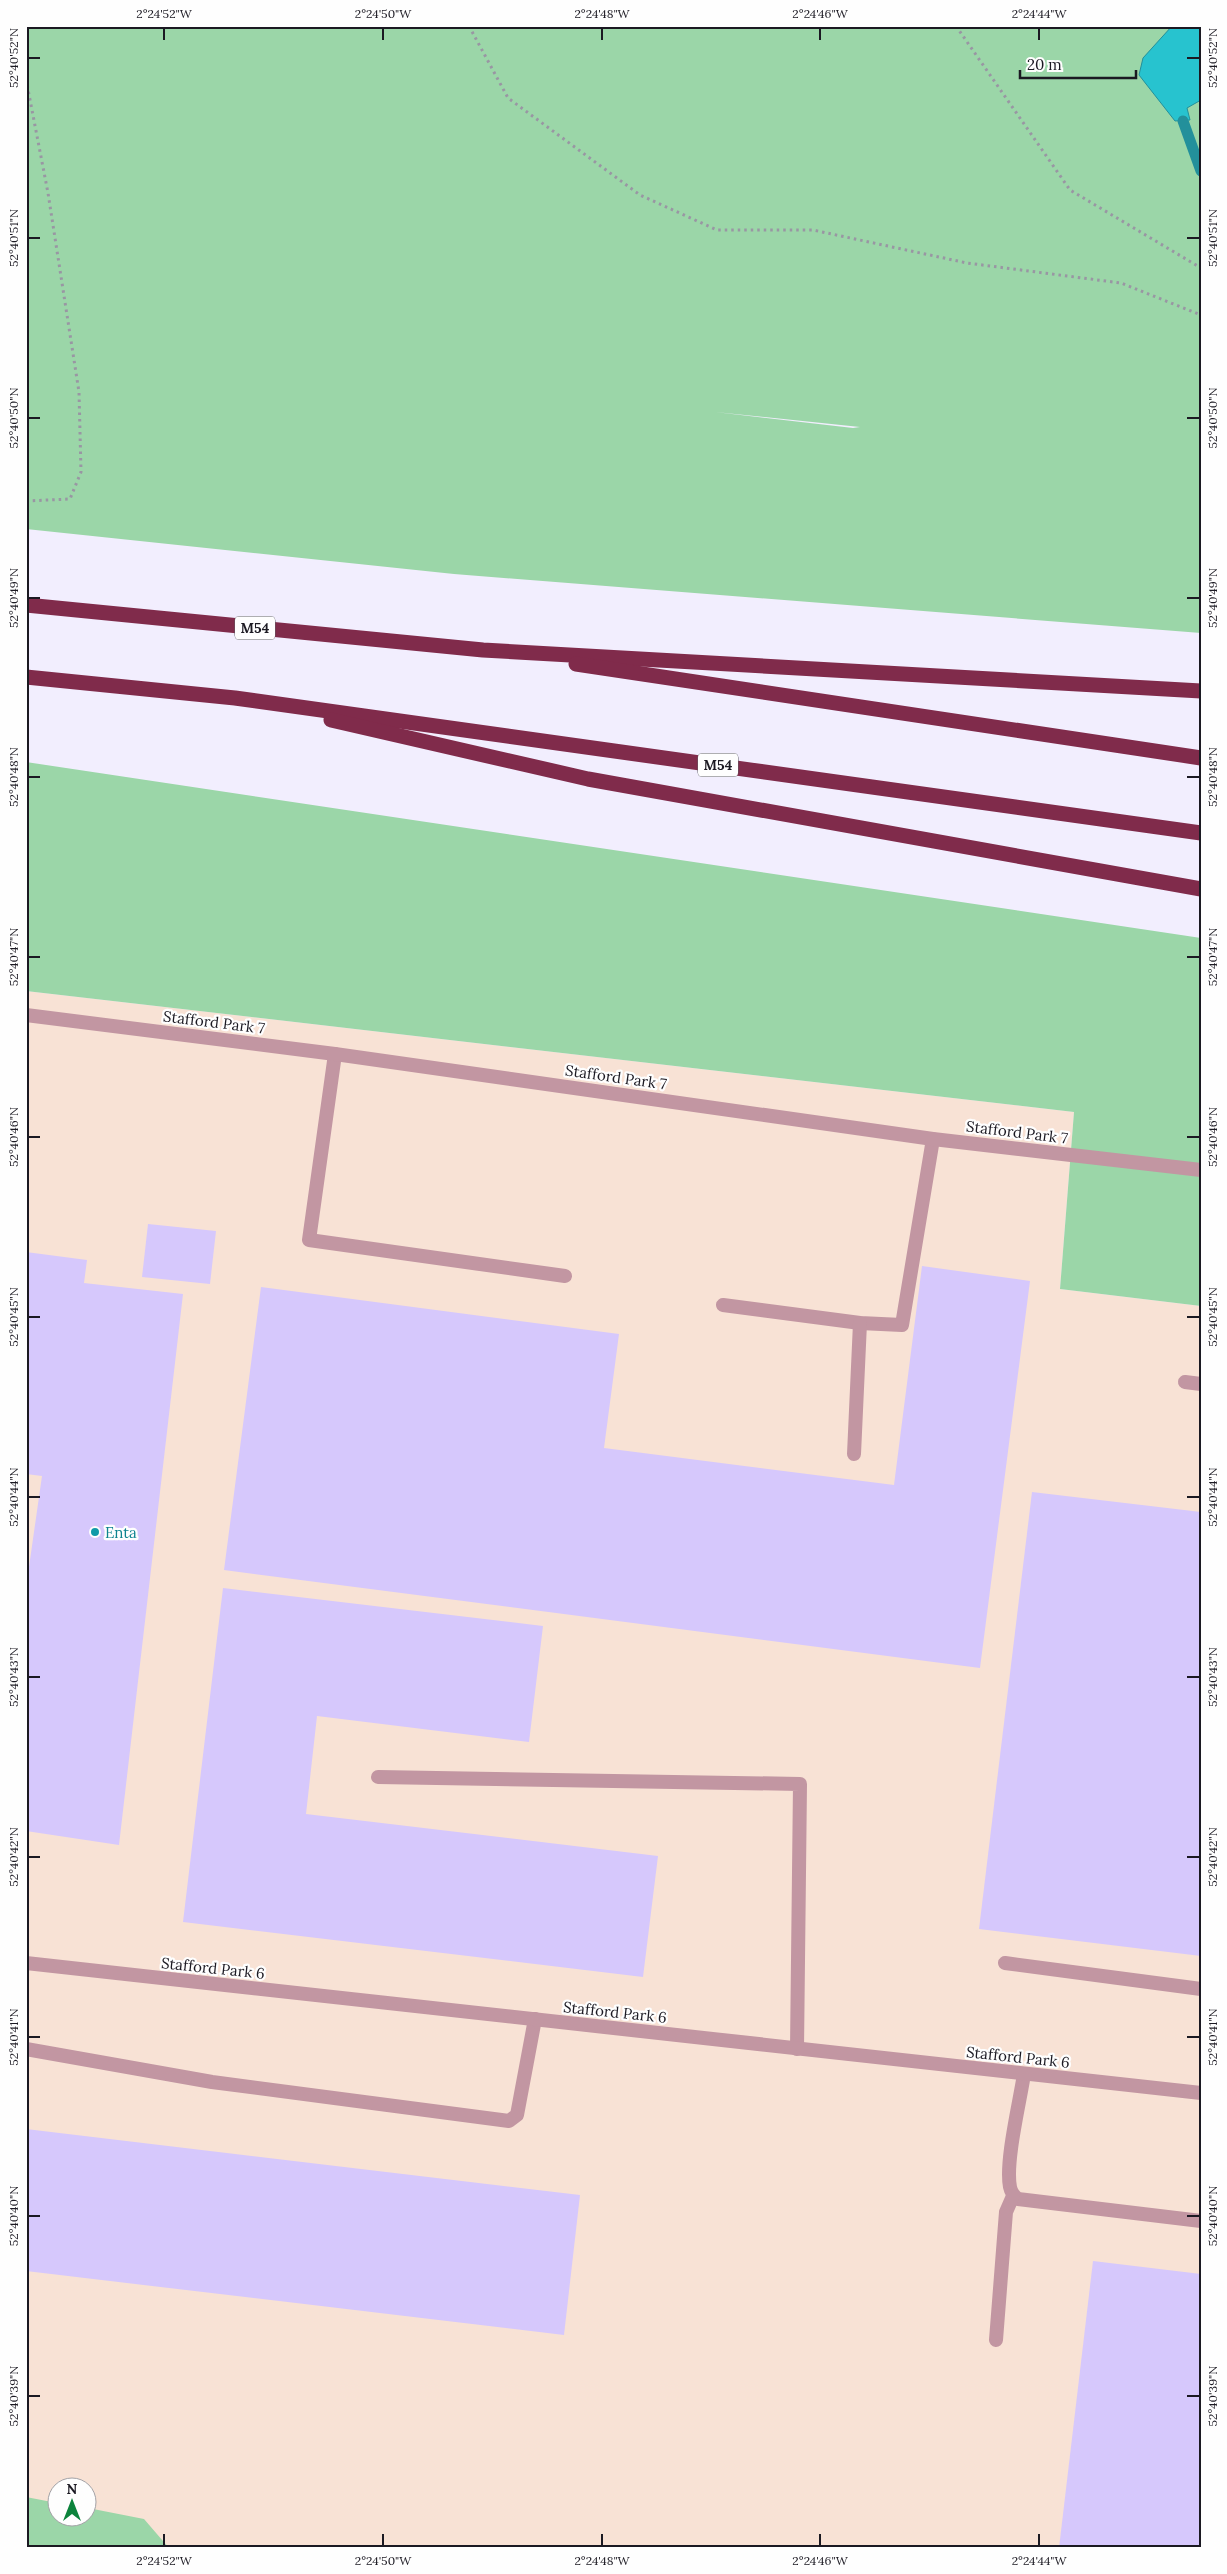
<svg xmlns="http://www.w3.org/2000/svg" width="1227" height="2574" viewBox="0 0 1227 2574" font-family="Lora,serif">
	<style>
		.industrial { fill: #f8e2d5; fill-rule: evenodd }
		.green { fill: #9bd6a8; fill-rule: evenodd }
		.water { fill: #27c3cf; stroke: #23909b }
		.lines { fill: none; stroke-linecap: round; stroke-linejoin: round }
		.stream { stroke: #23909b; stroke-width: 11 }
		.building { fill: #d6c8fc }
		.path { stroke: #9996a3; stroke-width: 3; stroke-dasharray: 2.5 4; stroke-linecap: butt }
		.service { stroke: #c296a2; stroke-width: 14 }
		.minor { stroke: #c296a2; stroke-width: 14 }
		.motorway { stroke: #802b4b; stroke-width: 15 }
		.ticks { fill: none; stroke: #1b1922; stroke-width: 2 }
		.culture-dot { fill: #0f9aa8; stroke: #fefefe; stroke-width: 2 }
		.labels { text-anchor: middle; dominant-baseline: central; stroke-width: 4.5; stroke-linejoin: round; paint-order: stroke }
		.shield { fill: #fefefe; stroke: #5f5e64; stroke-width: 1 }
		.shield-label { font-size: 14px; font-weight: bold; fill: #1b1922 }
		.street-label { font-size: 15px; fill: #1b1922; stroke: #fefefe }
		.culture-label { font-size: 15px; fill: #0d838f; stroke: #fefefe; text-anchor: start }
		.neatline { fill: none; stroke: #1b1922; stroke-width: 2 }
		.ticks-label { font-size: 12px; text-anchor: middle; fill: #1b1922 }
	</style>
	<rect width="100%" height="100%" fill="#f2eefe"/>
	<path class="industrial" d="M26,991L1074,1112L1060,1289L1201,1306V2548H26ZM58,2486H88V2516H58Z"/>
	<g class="green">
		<path d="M26,26H1201V633L454,574L26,529ZM715,412L860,427L853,428Z"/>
		<path d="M26,762L1201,938V1306L1060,1289L1074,1112L26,991Z"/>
		<path d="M26,2497L57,2503L58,2516H88V2508L144,2519L169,2548H26Z"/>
	</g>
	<path class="water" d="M1172,26H1201V100L1187,108L1190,120L1175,121L1139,75L1143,58Z"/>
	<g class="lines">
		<path class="stream" d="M1183,121L1201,171"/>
	</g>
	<g class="building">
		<path d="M148,1224L216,1231L210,1284L142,1277Z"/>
		<path d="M26,1252L87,1260L84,1283L183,1294L119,1845L26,1831V1588L42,1476L26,1474Z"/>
		<path d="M922,1266L1030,1281L980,1668L224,1570L261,1287L619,1334L604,1448L894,1485Z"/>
		<path d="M1032,1492L1201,1512V1956L979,1929Z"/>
		<path d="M223,1588L543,1626L529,1742L317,1716L306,1814L658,1856L643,1977L183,1922Z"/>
		<path d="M26,2129L580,2195L564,2335L26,2271Z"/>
		<path d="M1093,2261L1201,2274V2548H1059Z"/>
	</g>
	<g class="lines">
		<g class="path">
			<path d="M469,26L508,98L640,195L717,230H813L967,263L1121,283L1201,315"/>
			<path d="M956,26L1070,190L1201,268"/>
			<path d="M26,79L48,193L79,392L81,472L70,499L26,501"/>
		</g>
		<g class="service">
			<path d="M335,1054L309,1240L565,1276"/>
			<path d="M723,1305L860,1323L902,1325L933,1139"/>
			<path d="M1185,1382L1201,1384"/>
			<path d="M854,1454L860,1323"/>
			<path d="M378,1777L800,1784L797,2049"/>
			<path d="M1005,1963L1201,1989"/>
			<path d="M26,2049L212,2082L509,2121L517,2115L535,2019"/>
			<path d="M1024,2074C1020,2101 1005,2162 1010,2187C1011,2192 1014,2196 1018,2199L1201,2221"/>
			<path d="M996,2340L1006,2212L1013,2196"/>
		</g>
		<g class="minor">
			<path d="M26,1015L335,1054L933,1139L1201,1170"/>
			<path d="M26,1963L1201,2093"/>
		</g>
		<g class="motorway">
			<path d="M26,605L483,650L1201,691"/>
			<path d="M576,664L1201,758"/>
			<path d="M26,677L235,698L1201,833"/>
			<path d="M331,720L588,779L1201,889"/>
		</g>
	</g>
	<path class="ticks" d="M164,28V40M383,28V40M602,28V40M820,28V40M1039,28V40M28,58H40M1187,58H1200M28,238H40M1187,238H1200M28,418H40M1187,418H1200M28,598H40M1187,598H1200M28,777H40M1187,777H1200M28,957H40M1187,957H1200M28,1137H40M1187,1137H1200M28,1317H40M1187,1317H1200M28,1497H40M1187,1497H1200M28,1677H40M1187,1677H1200M28,1857H40M1187,1857H1200M28,2037H40M1187,2037H1200M28,2216H40M1187,2216H1200M28,2396H40M1187,2396H1200M164,2534V2546M383,2534V2546M602,2534V2546M820,2534V2546M1039,2534V2546"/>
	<circle class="culture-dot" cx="95" cy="1532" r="5"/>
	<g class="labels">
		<g class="shield">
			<rect x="235" y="616.5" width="40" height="23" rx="4"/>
			<rect x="698" y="753.5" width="40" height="23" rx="4"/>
		</g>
		<g class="shield-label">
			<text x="255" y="628">M54</text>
			<text x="718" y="765">M54</text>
		</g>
		<g class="street-label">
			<text transform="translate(214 1022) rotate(7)">Stafford Park 7</text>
			<text transform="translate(616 1077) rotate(8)">Stafford Park 7</text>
			<text transform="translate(1017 1132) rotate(7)">Stafford Park 7</text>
			<text transform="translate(213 1968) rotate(6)">Stafford Park 6</text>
			<text transform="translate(615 2012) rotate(6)">Stafford Park 6</text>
			<text transform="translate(1018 2057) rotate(6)">Stafford Park 6</text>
		</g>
		<g class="culture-label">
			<text x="105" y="1532">Enta</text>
		</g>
	</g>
	<rect width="1227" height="2574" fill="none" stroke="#fefefe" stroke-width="55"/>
	<g transform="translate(72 2502)"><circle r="24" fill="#fefefe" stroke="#a3a2a6"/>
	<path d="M0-4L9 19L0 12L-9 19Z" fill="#0c833c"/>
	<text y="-8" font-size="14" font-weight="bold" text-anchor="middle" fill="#1b1922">N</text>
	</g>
	<path d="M1020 70v8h116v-8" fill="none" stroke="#1b1922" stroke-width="2.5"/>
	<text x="1027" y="70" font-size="15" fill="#1b1922" stroke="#fefefe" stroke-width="4" paint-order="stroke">20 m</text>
	<rect x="28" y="28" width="1172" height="2518" class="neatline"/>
	<g class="ticks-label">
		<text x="164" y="18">2°24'52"W</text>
		<text x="383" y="18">2°24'50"W</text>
		<text x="602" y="18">2°24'48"W</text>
		<text x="820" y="18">2°24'46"W</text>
		<text x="1039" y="18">2°24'44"W</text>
		<text transform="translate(14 58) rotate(-90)" y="4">52°40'52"N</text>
		<text transform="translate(1213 58) rotate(-90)" y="4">52°40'52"N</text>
		<text transform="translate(14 238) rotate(-90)" y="4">52°40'51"N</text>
		<text transform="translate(1213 238) rotate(-90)" y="4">52°40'51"N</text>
		<text transform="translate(14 418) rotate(-90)" y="4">52°40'50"N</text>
		<text transform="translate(1213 418) rotate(-90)" y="4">52°40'50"N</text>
		<text transform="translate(14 598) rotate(-90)" y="4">52°40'49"N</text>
		<text transform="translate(1213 598) rotate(-90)" y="4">52°40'49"N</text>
		<text transform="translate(14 777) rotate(-90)" y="4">52°40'48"N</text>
		<text transform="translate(1213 777) rotate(-90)" y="4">52°40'48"N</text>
		<text transform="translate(14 957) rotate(-90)" y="4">52°40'47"N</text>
		<text transform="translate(1213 957) rotate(-90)" y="4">52°40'47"N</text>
		<text transform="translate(14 1137) rotate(-90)" y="4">52°40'46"N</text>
		<text transform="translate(1213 1137) rotate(-90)" y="4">52°40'46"N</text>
		<text transform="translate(14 1317) rotate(-90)" y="4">52°40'45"N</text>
		<text transform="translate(1213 1317) rotate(-90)" y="4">52°40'45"N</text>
		<text transform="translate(14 1497) rotate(-90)" y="4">52°40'44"N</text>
		<text transform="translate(1213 1497) rotate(-90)" y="4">52°40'44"N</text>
		<text transform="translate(14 1677) rotate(-90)" y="4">52°40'43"N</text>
		<text transform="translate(1213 1677) rotate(-90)" y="4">52°40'43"N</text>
		<text transform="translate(14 1857) rotate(-90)" y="4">52°40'42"N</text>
		<text transform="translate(1213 1857) rotate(-90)" y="4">52°40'42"N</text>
		<text transform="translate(14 2037) rotate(-90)" y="4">52°40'41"N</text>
		<text transform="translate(1213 2037) rotate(-90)" y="4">52°40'41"N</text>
		<text transform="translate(14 2216) rotate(-90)" y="4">52°40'40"N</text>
		<text transform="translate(1213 2216) rotate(-90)" y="4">52°40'40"N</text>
		<text transform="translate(14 2396) rotate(-90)" y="4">52°40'39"N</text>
		<text transform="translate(1213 2396) rotate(-90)" y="4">52°40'39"N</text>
		<text x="164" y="2565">2°24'52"W</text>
		<text x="383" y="2565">2°24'50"W</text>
		<text x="602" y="2565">2°24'48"W</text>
		<text x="820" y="2565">2°24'46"W</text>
		<text x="1039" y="2565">2°24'44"W</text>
	</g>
</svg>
